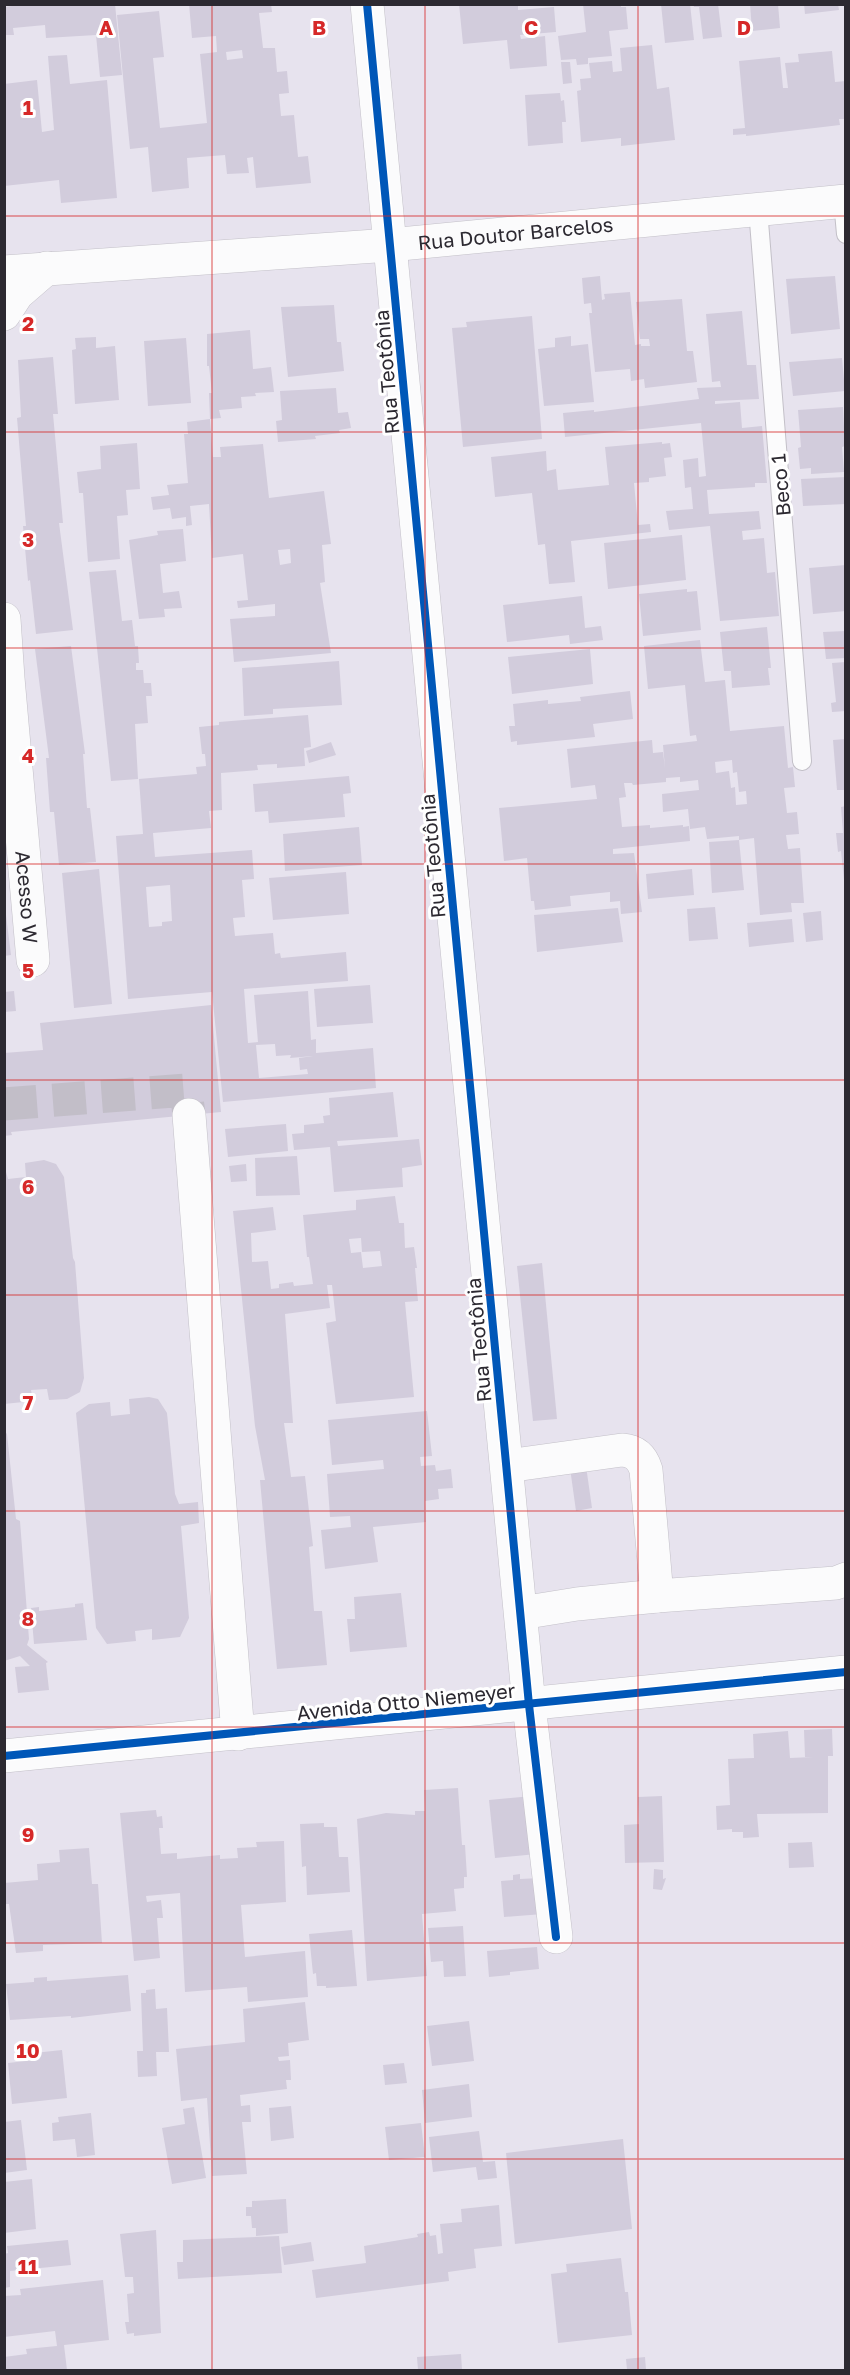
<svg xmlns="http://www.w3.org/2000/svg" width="850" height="2375" viewBox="0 0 850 2375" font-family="'Golos Text',sans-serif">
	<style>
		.building { fill: #d2ccdc; fill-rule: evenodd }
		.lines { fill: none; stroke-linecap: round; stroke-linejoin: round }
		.minor-tunnel { stroke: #c2bec8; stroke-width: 33; stroke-dasharray: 33 16; stroke-linecap: butt }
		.service-casing { stroke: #c3c0c8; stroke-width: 20 }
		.minor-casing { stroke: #c3c0c8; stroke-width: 34 }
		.tertiary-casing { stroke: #c3c0c8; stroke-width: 34 }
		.secondary-casing { stroke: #c3c0c8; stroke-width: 34 }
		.service { stroke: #fbfbfc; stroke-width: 18 }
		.minor { stroke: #fbfbfc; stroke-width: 33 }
		.tertiary { stroke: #fbfbfc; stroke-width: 33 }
		.secondary { stroke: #fbfbfc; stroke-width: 33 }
		.cycleway-casing { stroke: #fff; stroke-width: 11 }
		.cycleway { stroke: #0057b8; stroke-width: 8 }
		.grid { fill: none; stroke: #d62828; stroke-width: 1.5; stroke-opacity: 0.55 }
		.labels { text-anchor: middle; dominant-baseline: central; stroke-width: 6; stroke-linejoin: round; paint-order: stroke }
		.street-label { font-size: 20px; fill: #2c2931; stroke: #fff }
		.grid-label { font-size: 20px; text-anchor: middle; font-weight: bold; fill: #d62828; stroke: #fff; stroke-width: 6; stroke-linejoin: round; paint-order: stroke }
	</style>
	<rect width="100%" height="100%" fill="#e7e3ee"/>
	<g class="building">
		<path d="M27,4H115L122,75L100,77L96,35L46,38L45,25L13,28L14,35H4V7Z"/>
		<path d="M189,4H271L272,12L259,13L263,48H275L277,72L287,71L289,93L279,94L281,116L294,115L298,157L308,156L311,183L256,188L253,157L247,158L249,173L227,174L225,155L187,158L189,188L152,192L148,147L130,149L117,15L159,11L164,57L153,58L160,128L207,123L200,54L217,52L216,36L192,38ZM242,50L243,58L227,60L226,52Z"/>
		<path d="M459,4H518V10L554,7L556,32L520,35L521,39L545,36L547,66L510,69L507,40L463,44Z"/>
		<path d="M583,4H621V7H626L628,29L609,31L612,56L588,58V64L577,65L576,59L561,60L558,36L586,32Z"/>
		<path d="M661,4H690L694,40L665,43Z"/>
		<path d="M693,4H718L722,37L703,39L699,7H694Z"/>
		<path d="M750,4H778L780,28L752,31Z"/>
		<path d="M804,4H838L839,10L805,14Z"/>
		<path d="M652,45L657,89L669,87L675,140L621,146V138L581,142L577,91L581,90L580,79L591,78L589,63L612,61L613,72L622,71L620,48Z"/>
		<path d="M832,51L835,82L846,81V119H839L840,125L746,136V134L733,135V129L745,128L739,61L780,57L783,88H788L785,63L799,62L798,54Z"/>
		<path d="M67,55L70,84L107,80L117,198L61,203L59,180L4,186V84L37,80L42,132L54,130L48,56Z"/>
		<path d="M561,62H570L572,83L563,84Z"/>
		<path d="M560,93L561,101L564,100L566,122H562L563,143L528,146L525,95Z"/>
		<path d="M600,276L602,300L605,299L604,294L630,292L635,345L641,344V346H650L649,339H640L636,302L682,299L687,351H693L697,382L645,388L644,379L631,381L630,369L595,372L589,313H592L591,303L584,304L582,278Z"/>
		<path d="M835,276L840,329L791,334L786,279Z"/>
		<path d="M334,305L337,342H341L344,371L288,377L281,307Z"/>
		<path d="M742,311L747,365H756L759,399L715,401V404L740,402L742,428L762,426L767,483H755V487L707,490L709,514L759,511L761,529L742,531L743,540L764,538L767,573L775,572L779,616L720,621L710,526L669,530L666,511L693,509L691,487L685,488L683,460L698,458L699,477L706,476L701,423L565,437L563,413L594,410V412L699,399L697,388L721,387L720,381L712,382L706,314Z"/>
		<path d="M532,316L542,439L463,447L452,328L467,327L466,322Z"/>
		<path d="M250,330L253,369L271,367L274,392L255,393L256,396L241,397L242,408L219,410L221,418L210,419L209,393H212L209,366H207V334Z"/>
		<path d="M571,336V346L588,344L594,402L544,406L538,349L555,347V338Z"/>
		<path d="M96,337V348L115,346L119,400L75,404L72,350L76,349L75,338Z"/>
		<path d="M186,338L191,403L148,406L144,341Z"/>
		<path d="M53,357L58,414H53L63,523H59L73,630L36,634L30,580L28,581L23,526H26L17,418L21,417L18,360Z"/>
		<path d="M842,358L845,391L793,396L789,362Z"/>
		<path d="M336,388L338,413L348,412L351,428L339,430L340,433L315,436L316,439L278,442L276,421L282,420L280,391Z"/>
		<path d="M843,407L845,446L842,447L844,472L811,474V468L800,469L798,448L801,447L798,410Z"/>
		<path d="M210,419L213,457H221L220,447L263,444L269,498L324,491L331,544L322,545L325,582L320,583L331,653L234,662L230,619L275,616V604L238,608L237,601L248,600L243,554L212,558L209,504L190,506L192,525L186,526V517L172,519L170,508L153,510L151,497L169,495L167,485L188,483L184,434H188L187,422ZM290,549L291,563L280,565L278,550Z"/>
		<path d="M662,442V444L670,443L672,457L664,458L666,476L649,478V482L634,483L638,525L650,524L651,532L571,541L575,582L549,584L545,544L538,545L532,493L495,497L491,457L546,451L547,471L556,469L558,490L609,485L605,447Z"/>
		<path d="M137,443L140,489L126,490L128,515L117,516L120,559L88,562L83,493H79L77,472L101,469L100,446Z"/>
		<path d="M846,477V504L803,506L801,479Z"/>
		<path d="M183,529L186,561L160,564L163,593L179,591L182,608L164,609L165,617L139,619L129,540L158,535L157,531Z"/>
		<path d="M682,535L686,580L608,589L604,543Z"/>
		<path d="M846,565V611L813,614L809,568Z"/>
		<path d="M116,570L122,621L132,620L135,646H138L139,663H136V670H143L144,683H151L152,696H146L148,723L135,724L138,779L111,781L89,572Z"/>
		<path d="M687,589V592L697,591L701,630L643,636L639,594Z"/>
		<path d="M582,596L585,628L601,626L603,640L570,644L569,635L507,642L503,605Z"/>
		<path d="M767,627L771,668H768L770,685L732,688L731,671H724L720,632Z"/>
		<path d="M846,631V658L826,659L823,632Z"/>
		<path d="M700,640L705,682L725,680L730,731L784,726L788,768L793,767L795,787L784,788L787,813L797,812L799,834L786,835L788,849L800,848L804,903H791L792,912L760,915L754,838L739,840V836L707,839L705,827L690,829L688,809L663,812L662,794L699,790L698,780L680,782V777L666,778V782L633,785L632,783H624L626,797L619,798L622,827L650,825V828L683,825V827L689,826L690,841L613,849V854L634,853L642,912L621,914L620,901L610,902V892L570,896L571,906L535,910L534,901H531L527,858L504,861L499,808L597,799L595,785L571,788L567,749L652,740L653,753L663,752L665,768L663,745L697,741L696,735L690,736L685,685L648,689L644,646ZM732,760L733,773L737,772L739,792L746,791L747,804L736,805L735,787L731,788L729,771L716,773L715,762Z"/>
		<path d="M71,646L85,754H83L87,808H90L96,862L59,865L54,812H50L46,758H49L35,649Z"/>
		<path d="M590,649L593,684L512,694L508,657Z"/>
		<path d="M339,661L342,705L273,709V714L244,716L242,668Z"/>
		<path d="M846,662V711L832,712L831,703L836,702L832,663Z"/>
		<path d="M630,691L633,719L593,724L595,737L517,745V741L511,742L509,726H515L513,704L548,700V704L581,701L580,697Z"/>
		<path d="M308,715L311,747L304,748L305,766L277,768V764L257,765L258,770L221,773L222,810L209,811L211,828L153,833L155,857L252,850L254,879L242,880L245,917L233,918L235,936L273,933L275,954L280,953L281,958L346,952L348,981L244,989L248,1043L258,1042L254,995L308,991L311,1040L316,1039V1053L373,1048L376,1088L223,1102L212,992L128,999L116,836L143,834L139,779L197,774L196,767L206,766L205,754H202L199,727L219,725V722ZM170,885L172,921L162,922V926L149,927L146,887ZM275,1044L276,1056L291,1055L290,1058L313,1056L299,1058L300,1070L307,1069L308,1074L259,1078L256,1045Z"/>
		<path d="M846,739V790H837L833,740Z"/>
		<path d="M331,742L336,755L309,763L306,751Z"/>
		<path d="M349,776L351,793L343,794L345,817L269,823L268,811L255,812L253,784Z"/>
		<path d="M846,806V880H844L841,851L838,852L836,833H843L841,807Z"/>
		<path d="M359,827L362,865L285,871L283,834Z"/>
		<path d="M739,840L744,890L712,893L709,842Z"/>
		<path d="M99,869L112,1004L74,1008L62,873Z"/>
		<path d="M692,869L694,895L648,899L646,874Z"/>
		<path d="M346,872L349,914L273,920L269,878Z"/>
		<path d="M4,899L11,955L4,956Z"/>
		<path d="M715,907L718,939L689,941L687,909Z"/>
		<path d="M618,908L623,942L537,952L534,915Z"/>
		<path d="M821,911L823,940L806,942L803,913Z"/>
		<path d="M792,919L794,942L749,947L747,923Z"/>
		<path d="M370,985L373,1023L317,1027L314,989Z"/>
		<path d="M14,991L16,1011L4,1012V992Z"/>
		<path d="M211,1005L221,1112L11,1132L12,1135L4,1136V1053L43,1050L40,1023Z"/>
		<path d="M393,1092L398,1137L337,1141L338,1146L419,1139L422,1165L402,1168L403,1187L334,1192L330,1147L294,1150L292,1134L304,1133V1125L324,1123L323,1116L330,1115L329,1098Z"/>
		<path d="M286,1124L288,1151L228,1157L225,1129Z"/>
		<path d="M297,1156L300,1195L256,1196L255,1158Z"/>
		<path d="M44,1160L56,1164L64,1177L73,1258L75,1262L84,1378L80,1392L67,1399L49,1400L47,1389L31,1390L33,1401L4,1404V1165L8,1179L26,1177L25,1163Z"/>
		<path d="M246,1164L247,1181L231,1182L229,1166Z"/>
		<path d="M395,1196L399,1223H404L405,1248L414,1247L417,1268H415L418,1301L405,1302L414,1397L336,1404L326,1323L336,1321L332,1285H327L330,1308L285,1314L293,1423H284L291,1477L305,1476L313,1546L309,1547L314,1611H322L327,1665L277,1669L260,1480H265L255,1426L233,1211L273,1207L276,1230L251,1233L252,1262L268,1261L271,1289L279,1288V1284L293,1282L294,1286L313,1284L309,1257H307L303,1215L356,1210V1200ZM361,1238L362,1252L380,1251L382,1266L363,1268L361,1252L351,1253L349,1239Z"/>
		<path d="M542,1263L557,1419L533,1421L517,1266Z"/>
		<path d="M149,1397L158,1399L167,1413L175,1494L179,1504L198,1502L199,1523L181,1526L189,1618L180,1637L152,1640V1629L135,1631L136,1641L107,1644L96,1628L76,1413L89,1404L110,1402L111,1416L130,1414L129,1399Z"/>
		<path d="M427,1411L432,1456L420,1457L421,1466L435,1465L436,1471L451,1469L453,1488L438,1489L439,1499L425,1501L426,1522L373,1527L378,1562L325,1569L321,1530L351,1527L350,1516L330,1517L327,1474L384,1469L383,1460L332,1465L328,1420Z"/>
		<path d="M4,1430L7,1434L16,1519L20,1521L29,1639L27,1645L48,1662L46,1663L49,1690L18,1693L15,1667L30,1666L20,1656L4,1661Z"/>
		<path d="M586,1466L592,1508L576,1511L570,1468Z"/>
		<path d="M401,1593L407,1647L350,1652L347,1619H355L354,1597Z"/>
		<path d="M83,1603L87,1640L34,1644L31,1608L39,1607V1611L75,1607V1604Z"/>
		<path d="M832,1729L833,1756H828V1813L757,1814L759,1837L743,1838V1832H732V1829L717,1830L716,1806L730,1805L728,1759L754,1758L753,1734L788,1731L790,1758L813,1757H805L804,1730Z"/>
		<path d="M458,1788L462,1845H465L467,1877H464V1888L454,1889L456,1911L422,1914L427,1976L367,1981L357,1819L386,1813L415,1815V1811H425L424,1790Z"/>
		<path d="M532,1796L537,1854L495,1858L489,1800Z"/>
		<path d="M662,1796L664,1862L625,1863L624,1825L639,1824L638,1797Z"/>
		<path d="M156,1810L157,1817L162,1816L163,1828H159L161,1854L177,1853V1859L220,1855V1859L238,1858L237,1848L257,1847L256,1842L284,1841L286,1902L241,1905L245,1957L305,1951L308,1997L248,2002L247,1987L185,1992L180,1893L146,1896L147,1902L161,1900L163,1918H157L160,1958L134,1961L120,1813Z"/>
		<path d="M324,1823V1827H337L339,1857H348L350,1892L307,1895L306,1866L302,1867L300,1824Z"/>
		<path d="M812,1842L814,1867L789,1868L788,1843Z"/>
		<path d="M89,1848L92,1884H98L102,1943L43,1945V1951L16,1953L9,1904H4V1883L38,1880L37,1864L60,1862L59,1850Z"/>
		<path d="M654,1869L663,1870V1879L666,1878L662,1890L653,1889Z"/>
		<path d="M520,1874V1879L540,1878L543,1914L504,1917L501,1881L513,1880V1875Z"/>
		<path d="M463,1926L466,1976L444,1977L443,1961L431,1962L428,1928Z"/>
		<path d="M352,1930L357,1986L326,1988V1986H317L316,1973L313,1974L309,1934Z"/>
		<path d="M537,1947L539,1969L510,1972V1975L489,1977L487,1951Z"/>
		<path d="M128,1975L131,2011L71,2018V2016L10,2020L6,1984L34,1982V1978L47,1977V1981Z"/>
		<path d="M155,1989L156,2009L167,2008L169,2052H156L157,2076L138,2077L137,2051H143L141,1993H146V1990Z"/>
		<path d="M305,2002L309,2040L288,2043L289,2056L278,2057L279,2061L290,2060L291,2080H286L287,2089L240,2095L241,2106L250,2105L251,2122H242L247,2174L212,2176L207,2098L181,2101L176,2049L245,2042L243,2009Z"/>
		<path d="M469,2021L474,2061L432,2066L427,2026Z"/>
		<path d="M62,2050L67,2098L12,2104L8,2063L35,2060L34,2053Z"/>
		<path d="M404,2063L407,2083L385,2085L383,2065Z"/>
		<path d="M469,2084L472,2117L425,2123L422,2090Z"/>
		<path d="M291,2106L294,2138L271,2141L269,2108Z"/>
		<path d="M194,2107L206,2178L172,2184L162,2128L185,2124L183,2109Z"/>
		<path d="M91,2113L95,2155L77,2157L75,2139L53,2141L52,2123L59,2122L58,2117Z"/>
		<path d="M21,2120L27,2170L4,2173V2122Z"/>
		<path d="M421,2123L425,2157L389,2160L385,2127Z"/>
		<path d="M479,2131L483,2162L495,2161L497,2178L478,2180L476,2167L433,2172L429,2137Z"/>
		<path d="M623,2139L632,2229L515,2244L506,2153Z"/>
		<path d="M32,2179L36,2229L4,2233V2182Z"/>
		<path d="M286,2199L288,2233L256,2236V2228H252L251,2216H246V2207H252V2201Z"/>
		<path d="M499,2205L502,2246L474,2249L476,2268L448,2272L449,2281L316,2298L312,2270L366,2263L364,2246L418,2237L417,2234L429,2232L430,2236L436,2235L438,2254L443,2253L440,2224L462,2222L461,2209Z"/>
		<path d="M156,2230L161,2333L134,2336V2333L127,2334L125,2322H129L127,2294L134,2293L133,2277H125L120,2234Z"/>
		<path d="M279,2236L282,2273L178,2279L177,2262H183V2240Z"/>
		<path d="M68,2240L71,2265L10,2271V2287L4,2288V2254L8,2253L7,2246Z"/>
		<path d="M311,2242L314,2261L284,2265L281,2247Z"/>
		<path d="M621,2258L625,2292H628L632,2335L558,2343L551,2274L567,2272L566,2264Z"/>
		<path d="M103,2280L109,2340L64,2345L67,2370H4V2357L27,2354L26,2349L57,2346L55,2331L4,2337V2296L21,2295L20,2289Z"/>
		<path d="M461,2354L462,2370H418L417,2357Z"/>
		<path d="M645,2357L646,2370H627L626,2359Z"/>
	</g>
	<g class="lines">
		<path class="minor-tunnel" d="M4,1104L186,1090L189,1115"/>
		<defs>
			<g id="service">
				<path d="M843,201L846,234"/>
				<path d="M758,209L802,761"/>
			</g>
			<g id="minor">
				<path d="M367,4L529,1705L556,1937"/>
				<path d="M4,314L17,294L47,268"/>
				<path id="s1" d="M4,619L8,678L33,960"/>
				<path d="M189,1115L238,1734"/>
				<path d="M507,1466L622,1450C635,1451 642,1457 646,1470L657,1596L836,1583L846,1579"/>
				<path d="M521,1613L577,1604L657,1596"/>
			</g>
			<g id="tertiary">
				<path id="s2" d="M4,272L390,245L846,201"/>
			</g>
			<path id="secondary" d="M4,1756L846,1672"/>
		</defs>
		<use href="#service" class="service-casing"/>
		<use href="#minor" class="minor-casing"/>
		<use href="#tertiary" class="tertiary-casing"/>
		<use href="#secondary" class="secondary-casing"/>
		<use href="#service" class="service"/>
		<use href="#minor" class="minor"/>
		<use href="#tertiary" class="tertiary"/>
		<use href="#secondary" class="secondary"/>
		<defs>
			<g id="cycleway">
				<path d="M367,4L529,1705L556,1937"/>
				<path d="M4,1756L846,1672"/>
			</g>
		</defs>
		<use href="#cycleway" class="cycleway-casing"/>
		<use href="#cycleway" class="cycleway"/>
	</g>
	<path class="grid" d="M212,4V2370M425,4V2370M638,4V2370M4,216H846M4,432H846M4,648H846M4,864H846M4,1080H846M4,1295H846M4,1511H846M4,1727H846M4,1943H846M4,2159H846"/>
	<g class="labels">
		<g class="street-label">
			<text stroke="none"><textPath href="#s2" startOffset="513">Rua Doutor Barcelos</textPath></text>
			<text transform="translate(386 372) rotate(-95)">Rua Teotônia</text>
			<text transform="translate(780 485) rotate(-95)">Beco 1</text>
			<text transform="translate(432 856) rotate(-95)">Rua Teotônia</text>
			<text stroke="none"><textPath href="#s1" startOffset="279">Acesso W</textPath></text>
			<text transform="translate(478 1340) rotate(-95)">Rua Teotônia</text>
			<text transform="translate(406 1701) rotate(-6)">Avenida Otto Niemeyer</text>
		</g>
	</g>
	<g class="grid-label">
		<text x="106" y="35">A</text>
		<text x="319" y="35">B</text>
		<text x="531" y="35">C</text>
		<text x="744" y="35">D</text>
		<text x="28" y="115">1</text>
		<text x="28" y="331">2</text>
		<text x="28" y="547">3</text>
		<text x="28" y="763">4</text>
		<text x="28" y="978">5</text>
		<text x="28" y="1194">6</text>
		<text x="28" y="1410">7</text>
		<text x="28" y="1626">8</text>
		<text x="28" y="1842">9</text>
		<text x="28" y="2058">10</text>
		<text x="28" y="2274">11</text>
	</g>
	<rect width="850" height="2375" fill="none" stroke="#2c2931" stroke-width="12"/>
</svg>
